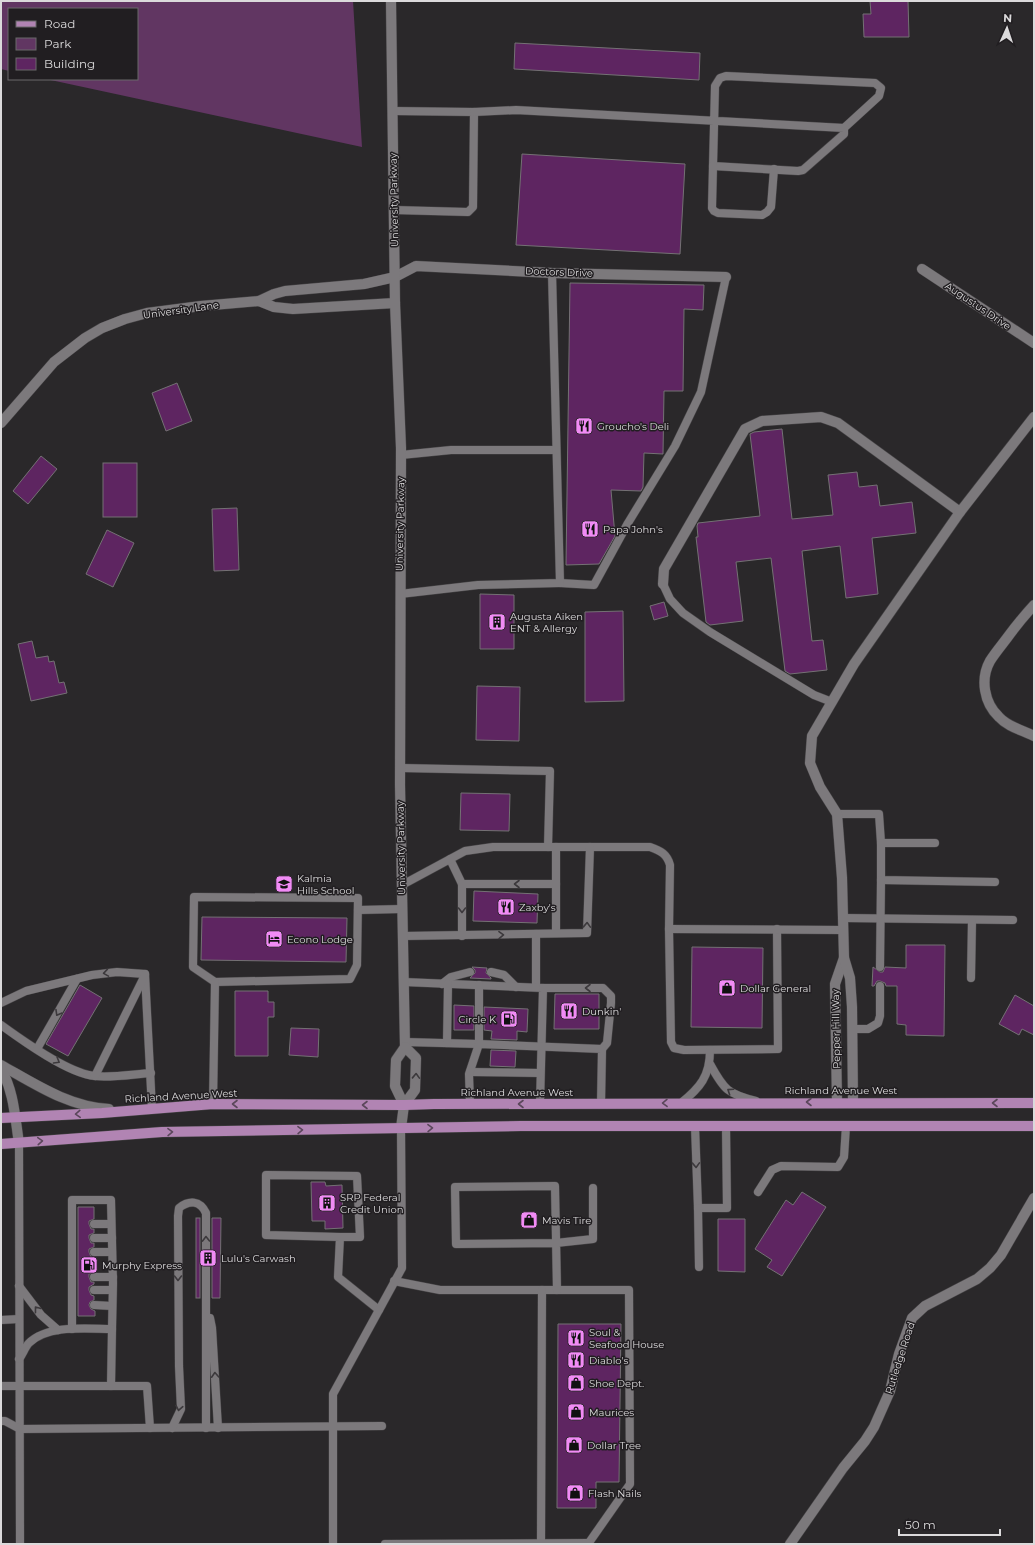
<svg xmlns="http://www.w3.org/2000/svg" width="1035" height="1545" viewBox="0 0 1035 1545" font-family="Montserrat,sans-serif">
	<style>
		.green { fill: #613662 }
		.building { fill: #5e2561; stroke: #747174 }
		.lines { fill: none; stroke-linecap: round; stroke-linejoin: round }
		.service-casing { stroke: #474547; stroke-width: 9 }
		.minor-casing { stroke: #474547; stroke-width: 11 }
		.tertiary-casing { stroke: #474547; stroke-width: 11 }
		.primary-casing { stroke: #474547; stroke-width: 11 }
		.service { stroke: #7c797c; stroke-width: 8 }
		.minor { stroke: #7c797c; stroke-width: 10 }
		.tertiary { stroke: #7c797c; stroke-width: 10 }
		.primary { stroke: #b184b3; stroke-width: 10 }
		.oneway { stroke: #3c393c }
		.oneway2 { stroke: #5b475b }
		.labels { text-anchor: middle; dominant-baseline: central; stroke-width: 3; stroke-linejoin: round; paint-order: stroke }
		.street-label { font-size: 10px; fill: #dbdadb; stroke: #211e21 }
		.poi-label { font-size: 10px; fill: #dbdadb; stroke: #211e21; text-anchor: start }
	</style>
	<rect width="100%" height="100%" fill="#2a282a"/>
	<path class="green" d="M1,1H353L362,147L46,79H137V9H9V71L1,69Z"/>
	<g class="building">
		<path d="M870,1H908L909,37H864L863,14H871Z"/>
		<path d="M515,43L700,53L699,80L514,69Z"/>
		<path d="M522,154L685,164L680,254L516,245Z"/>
		<path d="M570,283L704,285L703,310L684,309L683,391H664L663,454L644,453L643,487L641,491L611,490L615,536L599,564L566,565Z"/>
		<path d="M177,383L192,421L166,431L152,393Z"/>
		<path d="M782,429L792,519L833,515L828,475L857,472L859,487L877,485L880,506L912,502L916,533L872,538L878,594L846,598L840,546L802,551L812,641L823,640L827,670L790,674L785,671L771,558L736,562L743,621L710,625L706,622L696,537H698L697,526L698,523L760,516L750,434L754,432Z"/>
		<path d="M41,456L57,469L28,504L13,491Z"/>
		<rect x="103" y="463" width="34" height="54"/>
		<path d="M237,508L239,570L214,571L212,509Z"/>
		<path d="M107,530L134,543L113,587L86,574Z"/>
		<path d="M480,594L514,595V649H480Z"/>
		<path d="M664,602L668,616L654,620L650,606Z"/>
		<path d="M623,611L624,701L585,702V612Z"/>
		<path d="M32,641L36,658L48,656L49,662L54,661L59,683L64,682L67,693L31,701L18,644Z"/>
		<path d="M477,686L520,687L519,741L476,740Z"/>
		<path d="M461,793L510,794L509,831L460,830Z"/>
		<path d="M474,891L538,894L537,923L473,921Z"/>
		<path d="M202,917L347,918L346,962L201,960Z"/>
		<path d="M906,945H945L944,1036L906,1035V1025L897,1024V986H886L885,983L880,981H877L874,986H872L873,967L880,972H883L885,967L906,968Z"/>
		<path d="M692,947L763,948L762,1028L691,1027Z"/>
		<path d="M472,967L487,968L486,973L491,978V979L470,978L475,973V970Z"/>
		<path d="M80,985L102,998L68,1056L46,1044Z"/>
		<path d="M235,991H268V1002H274V1017H268V1056H235Z"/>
		<path d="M555,994H599V1029H554Z"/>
		<path d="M1015,995L1034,1006V1035L1022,1029L1019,1035L999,1024Z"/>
		<path d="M454,1005L474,1006V1030H454Z"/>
		<path d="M484,1007L528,1009L527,1032L517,1031V1040L491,1039L492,1031L484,1030Z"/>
		<path d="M291,1028L319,1029L318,1057L289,1055Z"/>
		<path d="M491,1050L516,1051L515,1067L490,1066Z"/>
		<path d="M311,1182H325L326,1186L342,1185L343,1228L325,1229V1221H312Z"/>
		<path d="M802,1192L826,1207L782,1276L767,1267L772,1260L755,1249L786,1200L793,1205Z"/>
		<path d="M78,1207H94V1219L89,1221V1224L91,1229H94V1233L89,1235V1238L91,1243H94V1247L89,1249V1252L91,1257L94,1258V1272L89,1274V1277L91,1282H94V1284L89,1287V1290L91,1295L94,1296V1300L90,1302L89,1305L91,1309L95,1311V1316H78Z"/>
		<rect x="196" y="1218" width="4" height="80"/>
		<path d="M212,1218H221L220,1298H212Z"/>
		<path d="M718,1219H745V1272L718,1271Z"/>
		<path d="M558,1324H621L619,1482H596V1508H557Z"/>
	</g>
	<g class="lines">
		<defs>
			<g id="service">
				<path d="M393,111L474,112L473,207L468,212L394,210"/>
				<path d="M474,112L516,110L844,128L879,96L881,88L875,83L726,76L720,78L715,86L713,166L798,171L803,170L844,134V128"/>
				<path d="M713,166L712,208L714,211L718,213L762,215L767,212L771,207L774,169"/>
				<path d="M401,455L451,450H556"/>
				<path d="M560,583L594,585L628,523L675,446L701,392L726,277"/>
				<path d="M663,584L670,599L683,613L710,632L814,695L832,702"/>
				<path d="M400,594L478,585L560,583L552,273"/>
				<path d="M401,768L550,771L548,847"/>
				<path d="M837,814H879L881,843"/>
				<path d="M935,843H881V880L995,882"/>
				<path d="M556,847V933"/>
				<path d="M450,859L462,884V936"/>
				<path d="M462,884H556"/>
				<path d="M402,885L465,851L493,847H650C661,851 667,854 670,865L669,929L671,1042L674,1048L684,1050L778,1049L777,929"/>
				<path d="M194,897L358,898L357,965L350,979L215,982L193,967Z"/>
				<path d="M358,910L402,909"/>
				<path d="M843,918L1013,920"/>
				<path d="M669,929L843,930"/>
				<path d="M536,934V987"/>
				<path d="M403,936L587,933L590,847"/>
				<path d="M880,967L881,880"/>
				<path d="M491,972L504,975L516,987"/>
				<path d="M145,974L152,1109"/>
				<path d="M971,978L972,920"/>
				<path d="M404,982L543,988L540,1104"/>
				<path d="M442,984L451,977L470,972"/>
				<path d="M543,988H603L611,996V1003L607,1043L602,1049"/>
				<path d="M1,1003L26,991L92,975L117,972L145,974"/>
				<path d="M1,1025C23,1041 69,1074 95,1076C111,1078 135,1074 151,1073"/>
				<path d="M852,1029H868L878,1023L880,1016V986"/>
				<path d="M405,1042L479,1044V985"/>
				<path d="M447,1043L448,984"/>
				<path d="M37,1049L77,979"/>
				<path d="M710,1064C724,1090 728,1094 756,1101"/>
				<path d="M470,1072L540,1073"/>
				<path d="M95,1076L145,975"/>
				<path d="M681,1103C700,1088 710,1076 710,1050"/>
				<path d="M213,1104L215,982"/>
				<path d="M470,1104L469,1074L479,1044L602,1049L601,1104"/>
				<path d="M695,1126L698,1208H727L726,1126"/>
				<path d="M19,1143L20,1544"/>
				<path d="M758,1192L772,1170L781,1166L838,1167L844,1157L846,1126"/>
				<path d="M698,1208L699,1267"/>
				<path d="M94,1224H111"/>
				<path d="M340,1237L266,1235V1175L357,1176L360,1237H340L338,1277L379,1310"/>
				<path d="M94,1238H112"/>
				<path d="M94,1252H112"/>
				<path d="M94,1277H113"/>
				<path d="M394,1281L440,1290H629L630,1484L588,1544"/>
				<path d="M19,1286L41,1315L58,1330"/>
				<path d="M94,1290H112"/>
				<path d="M557,1290L555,1186L455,1187L456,1244L556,1243L593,1239V1188"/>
				<path d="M94,1305L112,1306"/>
				<path d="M210,1318L212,1328L218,1428"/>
				<path d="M1,1320L19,1319"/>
				<path d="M72,1329V1200H111L113,1283L112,1329"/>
				<path d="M19,1359C23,1354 25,1347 29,1343C48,1324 88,1329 112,1329L111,1386"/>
				<path d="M1,1386H147L150,1428"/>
				<path d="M1,1421H5L20,1429L382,1426"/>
				<path d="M172,1428L181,1409L179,1366L178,1216L179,1208C189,1200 200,1200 206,1213V1428"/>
				<path d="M541,1543L542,1290"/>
				<path d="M333,1544V1394L402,1268L401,1128"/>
				<path d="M385,1544L589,1543"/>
			</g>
			<g id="minor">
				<path d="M922,269L1034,343"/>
				<path d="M259,301L274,307L293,309L395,303"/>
				<path d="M1,423L54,362L85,338L102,328L125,319L147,313L201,306L259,301L274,294L285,291L364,284L395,277L416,266L552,273L726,277"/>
				<path d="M663,584L664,569L745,429L762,421L821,417L838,423L960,512"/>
				<path d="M1034,605C1024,616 1015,627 1007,638C1001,646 995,653 990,661C980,679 984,703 999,717C1008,727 1022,730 1034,736"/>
				<path d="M1,1065C35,1084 69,1107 109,1109"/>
				<path d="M1,1069C14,1091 15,1118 19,1143"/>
				<path d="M837,1102L835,984L844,958"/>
				<path d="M853,1102L852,1007L850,978L844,958L842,878L837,814L820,787L810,763L812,736L854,664L960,512L1034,417"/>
				<path d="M790,1544L843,1468L865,1441L874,1427L890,1391L899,1354L912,1318L925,1306L977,1279L990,1268L1001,1255L1034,1198"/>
			</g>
			<g id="tertiary">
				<path d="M391,1L395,303L401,448L400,785L405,1047L396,1060L395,1086L404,1105"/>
				<path d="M401,1128L404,1105L415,1090L416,1058L405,1047"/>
			</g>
			<g id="primary">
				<path d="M1,1118L102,1113L213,1104L404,1105L434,1104L1034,1103"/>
				<path d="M1,1144L162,1132L521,1126H1034"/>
			</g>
		</defs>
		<use href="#service" class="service-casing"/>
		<use href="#minor" class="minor-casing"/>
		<use href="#tertiary" class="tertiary-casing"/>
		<use href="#primary" class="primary-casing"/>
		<use href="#service" class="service"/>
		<use href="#minor" class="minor"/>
		<use href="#tertiary" class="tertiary"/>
		<use href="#primary" class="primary"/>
	</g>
	<defs><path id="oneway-chevron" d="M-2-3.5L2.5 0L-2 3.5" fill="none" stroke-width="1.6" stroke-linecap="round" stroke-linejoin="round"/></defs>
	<g class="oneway">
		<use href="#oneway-chevron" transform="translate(517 884) rotate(180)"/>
		<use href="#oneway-chevron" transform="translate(462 910) rotate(90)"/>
		<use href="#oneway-chevron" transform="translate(587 925) rotate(-88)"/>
		<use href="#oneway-chevron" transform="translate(501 935) rotate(-1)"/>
		<use href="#oneway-chevron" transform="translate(106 973) rotate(171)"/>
		<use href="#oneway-chevron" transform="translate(588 988) rotate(-180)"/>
		<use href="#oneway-chevron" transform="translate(58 1013) rotate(120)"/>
		<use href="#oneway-chevron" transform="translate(57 1061) rotate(30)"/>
		<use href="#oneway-chevron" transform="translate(416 1076) rotate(-88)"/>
		<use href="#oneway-chevron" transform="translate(730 1091) rotate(-146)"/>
		<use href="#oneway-chevron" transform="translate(696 1165) rotate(88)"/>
		<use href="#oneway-chevron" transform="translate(206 1239) rotate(-91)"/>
		<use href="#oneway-chevron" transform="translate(178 1278) rotate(90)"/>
		<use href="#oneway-chevron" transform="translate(37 1309) rotate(-128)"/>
		<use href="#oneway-chevron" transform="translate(215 1375) rotate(-93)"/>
		<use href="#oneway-chevron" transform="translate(179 1408) rotate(101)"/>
	</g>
	<g class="oneway2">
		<use href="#oneway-chevron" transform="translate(809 1102) rotate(180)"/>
		<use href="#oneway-chevron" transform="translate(665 1103) rotate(179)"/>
		<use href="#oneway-chevron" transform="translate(995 1103) rotate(180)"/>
		<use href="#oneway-chevron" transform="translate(235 1104) rotate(-180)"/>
		<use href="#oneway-chevron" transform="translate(521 1104) rotate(-180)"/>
		<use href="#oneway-chevron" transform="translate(365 1105) rotate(-180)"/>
		<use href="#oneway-chevron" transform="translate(78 1114) rotate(177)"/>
		<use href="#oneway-chevron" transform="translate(430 1128) rotate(-1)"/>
		<use href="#oneway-chevron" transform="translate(300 1130) rotate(-1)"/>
		<use href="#oneway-chevron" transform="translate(170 1132) rotate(-1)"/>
		<use href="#oneway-chevron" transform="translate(40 1141) rotate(-4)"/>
	</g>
	<defs>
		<symbol id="restaurant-square" viewBox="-11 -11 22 22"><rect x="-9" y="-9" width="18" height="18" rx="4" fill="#f18bf5" stroke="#211e21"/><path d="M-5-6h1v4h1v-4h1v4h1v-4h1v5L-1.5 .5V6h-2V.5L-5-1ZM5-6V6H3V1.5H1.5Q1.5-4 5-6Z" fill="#111"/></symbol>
		<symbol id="building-square" viewBox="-11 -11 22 22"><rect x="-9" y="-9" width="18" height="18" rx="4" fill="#f18bf5" stroke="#211e21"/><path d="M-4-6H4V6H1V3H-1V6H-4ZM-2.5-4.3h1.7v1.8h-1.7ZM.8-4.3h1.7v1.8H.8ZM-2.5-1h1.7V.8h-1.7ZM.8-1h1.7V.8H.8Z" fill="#111"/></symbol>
		<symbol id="school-square" viewBox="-11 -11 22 22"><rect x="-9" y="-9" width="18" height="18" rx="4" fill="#f18bf5" stroke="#211e21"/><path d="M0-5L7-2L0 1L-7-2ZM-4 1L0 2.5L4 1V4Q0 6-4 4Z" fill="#111"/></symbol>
		<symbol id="hotel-square" viewBox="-11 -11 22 22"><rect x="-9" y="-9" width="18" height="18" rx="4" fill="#f18bf5" stroke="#211e21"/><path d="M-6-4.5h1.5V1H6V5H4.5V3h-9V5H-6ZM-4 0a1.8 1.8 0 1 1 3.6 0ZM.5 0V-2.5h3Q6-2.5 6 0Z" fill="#111"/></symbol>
		<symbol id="shop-square" viewBox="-11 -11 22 22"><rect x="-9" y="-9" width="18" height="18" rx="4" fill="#f18bf5" stroke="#211e21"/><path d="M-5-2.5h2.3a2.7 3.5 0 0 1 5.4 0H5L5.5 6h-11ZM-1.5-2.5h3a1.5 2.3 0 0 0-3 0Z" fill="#111"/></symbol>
		<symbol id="fuel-square" viewBox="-11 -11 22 22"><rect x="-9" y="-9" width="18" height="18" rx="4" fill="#f18bf5" stroke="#211e21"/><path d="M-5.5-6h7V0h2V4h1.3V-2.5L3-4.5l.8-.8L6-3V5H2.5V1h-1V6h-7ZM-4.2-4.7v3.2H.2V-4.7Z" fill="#111"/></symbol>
	</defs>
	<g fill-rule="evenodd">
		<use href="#restaurant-square" x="574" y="416" width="20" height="20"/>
		<use href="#restaurant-square" x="580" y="519" width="20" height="20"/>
		<use href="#building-square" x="487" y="612" width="20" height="20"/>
		<use href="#school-square" x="274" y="874" width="20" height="20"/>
		<use href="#restaurant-square" x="496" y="897" width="20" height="20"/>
		<use href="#hotel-square" x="264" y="929" width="20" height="20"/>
		<use href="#shop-square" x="717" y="978" width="20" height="20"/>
		<use href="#restaurant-square" x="559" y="1001" width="20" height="20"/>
		<use href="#fuel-square" x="499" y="1009" width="20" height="20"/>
		<use href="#building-square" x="317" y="1193" width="20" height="20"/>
		<use href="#shop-square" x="519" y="1210" width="20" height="20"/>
		<use href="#building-square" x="198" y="1248" width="20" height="20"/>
		<use href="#fuel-square" x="79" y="1255" width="20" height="20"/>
		<use href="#restaurant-square" x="566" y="1328" width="20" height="20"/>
		<use href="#restaurant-square" x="566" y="1350" width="20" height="20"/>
		<use href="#shop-square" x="566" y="1373" width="20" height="20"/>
		<use href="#shop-square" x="566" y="1402" width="20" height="20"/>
		<use href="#shop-square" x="564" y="1435" width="20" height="20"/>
		<use href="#shop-square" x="565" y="1483" width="20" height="20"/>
	</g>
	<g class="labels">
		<g class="street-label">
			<text transform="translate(394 200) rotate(-91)">University Parkway</text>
			<text transform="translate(559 272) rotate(2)">Doctors Drive</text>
			<text transform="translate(978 306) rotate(34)">Augustus Drive</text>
			<text transform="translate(181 310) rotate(-8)">University Lane</text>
			<text transform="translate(400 524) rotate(-89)">University Parkway</text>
			<text transform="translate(401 848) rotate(-91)">University Parkway</text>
			<text transform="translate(836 1029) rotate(-91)">Pepper Hill Way</text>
			<text x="841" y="1090">Richland Avenue West</text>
			<text x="517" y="1092">Richland Avenue West</text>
			<text transform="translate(181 1096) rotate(-3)">Richland Avenue West</text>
			<text transform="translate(900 1358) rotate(-72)">Rutledge Road</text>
		</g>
		<g class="poi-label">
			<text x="597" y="426">Groucho's Deli</text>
			<text x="603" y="529">Papa John's</text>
			<text x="510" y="616">Augusta Aiken<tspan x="510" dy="12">ENT &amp; Allergy</tspan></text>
			<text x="297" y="878">Kalmia<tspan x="297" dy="12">Hills School</tspan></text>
			<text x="519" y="907">Zaxby's</text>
			<text x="287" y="939">Econo Lodge</text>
			<text x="740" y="988">Dollar General</text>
			<text x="582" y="1011">Dunkin'</text>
			<text x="496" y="1019" text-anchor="end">Circle K</text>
			<text x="340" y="1197">SRP Federal<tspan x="340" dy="12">Credit Union</tspan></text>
			<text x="542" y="1220">Mavis Tire</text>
			<text x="221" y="1258">Lulu's Carwash</text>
			<text x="102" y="1265">Murphy Express</text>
			<text x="589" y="1332">Soul &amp;<tspan x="589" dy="12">Seafood House</tspan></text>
			<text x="589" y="1360">Diablo's</text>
			<text x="589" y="1383">Shoe Dept.</text>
			<text x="589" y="1412">Maurices</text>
			<text x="587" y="1445">Dollar Tree</text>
			<text x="588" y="1493">Flash Nails</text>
		</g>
	</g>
	<rect width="1035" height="1545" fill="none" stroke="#dbdadb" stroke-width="4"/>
	<rect x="8" y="8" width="130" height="72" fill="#211e21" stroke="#6b696b"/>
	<rect x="16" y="21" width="20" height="6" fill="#b184b3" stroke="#6b696b"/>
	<text x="44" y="28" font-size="12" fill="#dbdadb">Road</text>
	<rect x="16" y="38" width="20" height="12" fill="#613662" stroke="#6b696b"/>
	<text x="44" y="48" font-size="12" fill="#dbdadb">Park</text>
	<rect x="16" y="58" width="20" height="12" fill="#5e2561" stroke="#6b696b"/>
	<text x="44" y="68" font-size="12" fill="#dbdadb">Building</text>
	<g transform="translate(1007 28) rotate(3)" stroke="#211e21" stroke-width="3" paint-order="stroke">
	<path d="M0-3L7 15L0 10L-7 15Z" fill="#dbdadb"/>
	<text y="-6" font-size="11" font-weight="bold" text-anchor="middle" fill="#dbdadb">N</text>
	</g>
	<path d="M899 1529v6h101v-6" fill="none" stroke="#dbdadb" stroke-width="2"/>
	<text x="905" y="1529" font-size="12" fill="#dbdadb" stroke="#211e21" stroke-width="3" paint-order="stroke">50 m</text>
</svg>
